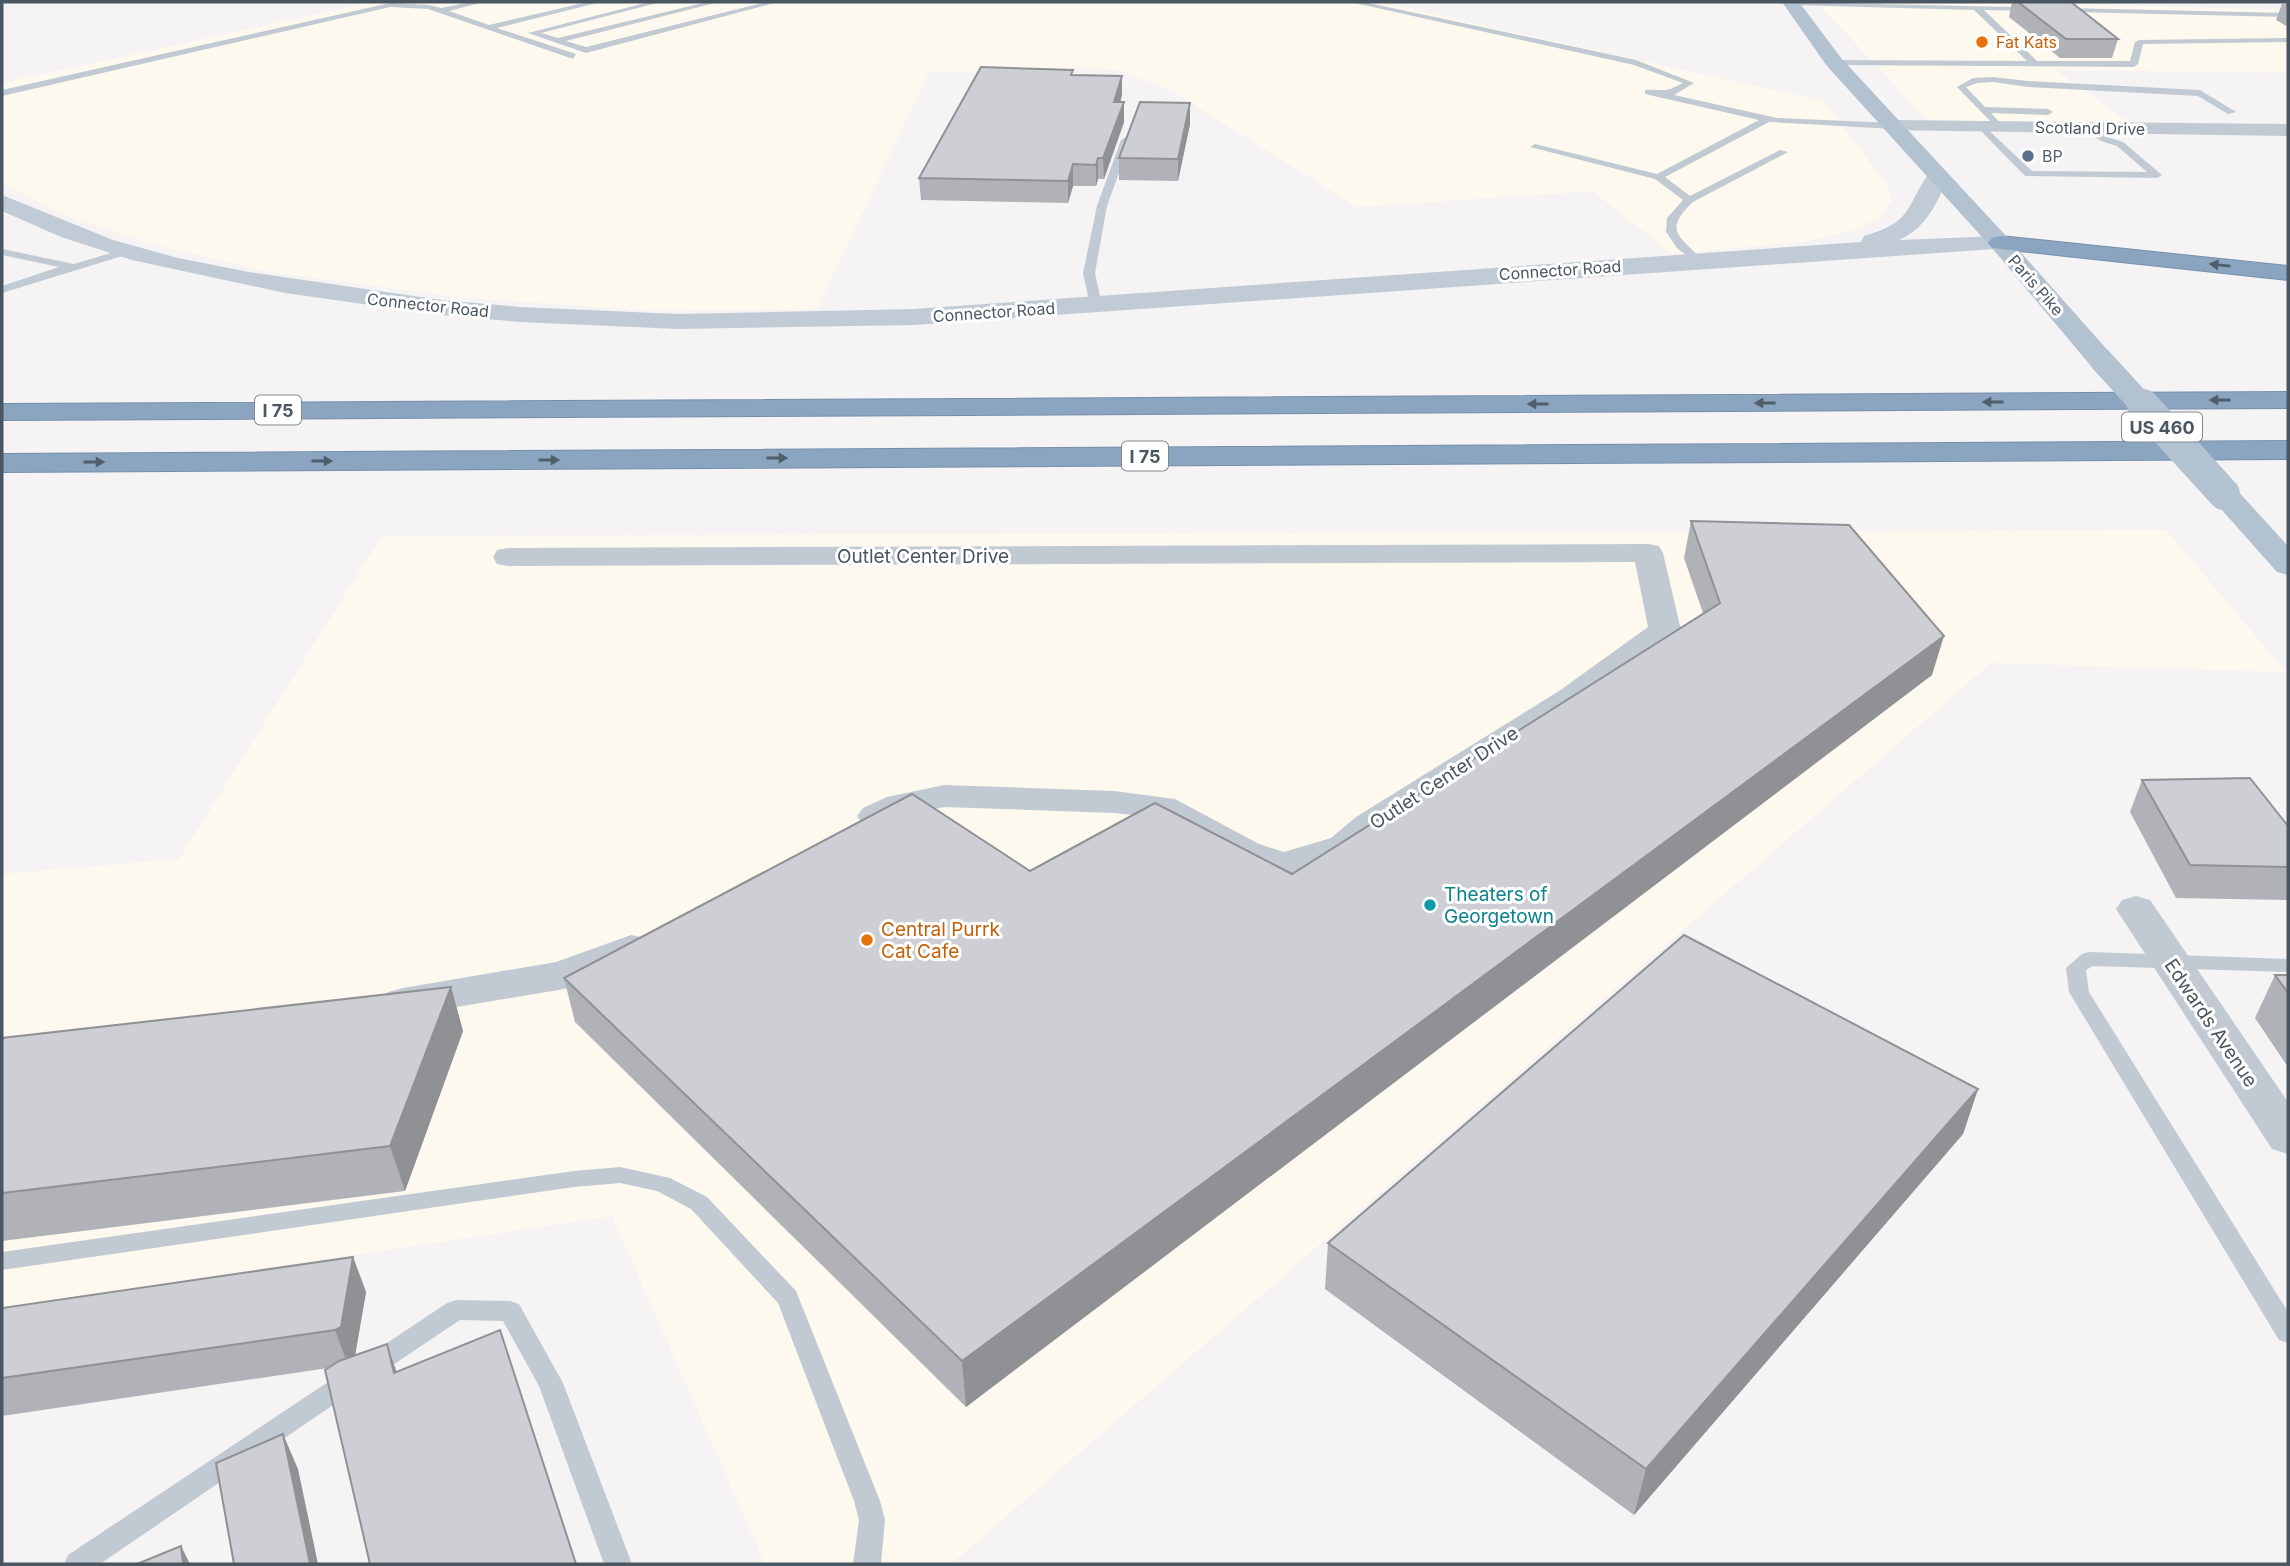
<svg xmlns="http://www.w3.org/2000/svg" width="2290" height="1566" viewBox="0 0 2290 1566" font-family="Inter,sans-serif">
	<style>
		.commercial { fill: #fdf9ef }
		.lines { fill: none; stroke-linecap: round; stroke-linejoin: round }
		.motorway-casing { stroke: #7690ad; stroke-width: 2 }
		.service { fill: #c1cad2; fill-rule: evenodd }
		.minor { fill: #c1cad2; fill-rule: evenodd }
		.secondary { fill: #c1cbd6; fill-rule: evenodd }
		.primary { fill: #b3c2d1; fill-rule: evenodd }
		.motorway { fill: #8ba5c1; fill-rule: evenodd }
		.primary-bridge-far1 { stroke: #b3c2d1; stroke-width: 24 }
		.primary-bridge { stroke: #b3c2d1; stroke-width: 32 }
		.wall { fill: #b0b2b7 }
		.shaded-wall { fill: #909195 }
		.building { fill: #cdcfd5; stroke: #909195; stroke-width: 2 }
		.oneway { fill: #505e6b }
		.food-dot { fill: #e8710a; stroke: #fff; stroke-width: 2.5 }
		.service-dot { fill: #5c6f8a; stroke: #fff; stroke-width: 2.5 }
		.culture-dot { fill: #0f9aa8; stroke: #fff; stroke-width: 2.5 }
		.labels { text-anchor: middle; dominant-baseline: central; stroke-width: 6; stroke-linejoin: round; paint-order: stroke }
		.far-food-label { font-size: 16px; fill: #c56008; stroke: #fff; text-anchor: start }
		.far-street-label { font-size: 16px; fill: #4a5661; stroke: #fff }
		.far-service-label { font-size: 16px; fill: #4e5e75; stroke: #fff; text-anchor: start }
		.shield { fill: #fff; stroke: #808990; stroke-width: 2 }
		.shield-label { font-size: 18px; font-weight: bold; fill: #4a5661 }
		.street-label { font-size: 19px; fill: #4a5661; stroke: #fff }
		.culture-label { font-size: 19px; fill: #0d838f; stroke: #fff; text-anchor: start }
		.food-label { font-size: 19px; fill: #c56008; stroke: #fff; text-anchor: start }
	</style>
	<rect width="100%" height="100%" fill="#f5f3f3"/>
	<g class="commercial">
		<path d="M372,2H1378L1823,101L1888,186L1892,201L1881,217L1852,231L1803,242L1673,254L1592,191L1357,207L1172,91L1125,72L1104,69L929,72L817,309L655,311L464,298L269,272L152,244L70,217L2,183V83Z"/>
		<path d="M1816,2H1998L2288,10V73L2056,70L2134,126L2013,125L1927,119Z"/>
		<path d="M2166,530L2286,672L1991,663L951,1564H765L612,1216L2,1308V874L179,859L382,536Z"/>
	</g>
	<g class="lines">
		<defs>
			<g id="motorway">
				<path d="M2000,236L2288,266V280L1992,248L1988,243L1992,238Z"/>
				<path d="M2288,392V408L2,420V404Z"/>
				<path d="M2288,441V459L2,472V454Z"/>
			</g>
		</defs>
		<use href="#motorway" class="motorway-casing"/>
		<g class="service">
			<path d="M471,2H484L449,11L489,25L588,2H601L497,28L576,54L573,59L428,9L390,7L2,96V90L390,3L429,5L441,8Z"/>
			<path d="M649,2H661L541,33L558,38L707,2H719L566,41L586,47L766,2H778L586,53L528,33Z"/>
			<path d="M1350,2H1364L1636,60L1694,83L1674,95L1777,118L1893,123L1898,126L1893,129L1769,122L1665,177L1690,196L1780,150L1788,152L1693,202C1661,232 1682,237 1703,261L1698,264L1677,248L1666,232L1667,218L1683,200L1655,179L1530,147L1535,144L1657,174L1759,120L1645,94V90C1665,89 1662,94 1683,83L1634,65Z"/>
			<path d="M1788,2L2288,13V17L1984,10L2037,61H2130L2135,42L2139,40L2288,38V42L2143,44L2138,64L2134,67L1834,65L1831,60L2027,61L1974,10L1791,5Z"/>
			<path d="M1993,77L2028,81L2200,90L2236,112L2228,114L2198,96L2028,87L1993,82L1977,83L1966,87L1985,107L2048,109L2053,112L2048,115L1991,113L2004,127L1999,130L1957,87L1973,78Z"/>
			<path d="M1982,124L2032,171L2147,172L2117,146L2101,141L2087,130L2085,128L2090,125L2107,137L2123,142L2162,175L2157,178L2025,176L1979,129L1977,127Z"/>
			<path d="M1126,137L1131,140L1107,206L1095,273L1102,305L1096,308L1090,305L1083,273L1097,206L1121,140Z"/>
			<path d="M128,248L132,249V253L2,293V286L59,267L2,255V249L74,264Z"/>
			<path d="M2089,952L2288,959V972L2093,966L2086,970L2089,992L2288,1312V1343L2279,1340L2069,992L2066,968L2082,954Z"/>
			<path d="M620,1167L670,1178L707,1197L796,1291L880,1501L885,1520L881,1564H853L859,1520L854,1501L778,1303L691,1209L657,1191L620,1183L574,1187L2,1270V1252L574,1171Z"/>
			<path d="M456,1300L510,1301L519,1304L563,1383L632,1564H604L539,1386L503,1321L460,1320L381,1373L372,1376L363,1373L360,1366L363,1359L447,1303Z"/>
			<path d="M349,1371L358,1374L361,1381L358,1388L100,1564H64L68,1555L340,1374Z"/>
		</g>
		<g class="minor">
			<path d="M1893,120L2288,124V136L1886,130L1883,126L1886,122Z"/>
			<path d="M1648,544L1659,546L1663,553L1681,630L1677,637L1583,705L1382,833L1359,854L1284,877L1231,860L1153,817L1114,813L944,807L911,814L876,827L863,824L857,816L863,808L887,797L944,785L1114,791L1175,799L1259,844L1284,852L1331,838L1356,817L1559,691L1648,627L1635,562L508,566L497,564L493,557L497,550L508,548Z"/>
			<path d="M2136,896L2150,900L2288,1102V1154L2272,1149L2116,909L2122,900Z"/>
			<path d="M631,935L646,938L652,948L646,958L564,989L403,1016L388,1012L382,1002L388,992L403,988L556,962Z"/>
		</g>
		<path class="secondary" d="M1938,169L1946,171L1949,176C1937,202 1927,228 1899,240L2000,236L2008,238L2012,243L2008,248L914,325L678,329L520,322L441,315L285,293L132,260L61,237L2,211V195L113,240L178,258L249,272L441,300L520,307L678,314L914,309L1861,242L1864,236C1913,222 1905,208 1930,171Z"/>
		<g class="primary">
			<path d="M1782,2H1799L1841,58L2008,238L2111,354L2114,360L2111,366L2101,368L2091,366L1992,248L1827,66Z"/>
			<path d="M2224,485L2235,488L2288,546V575L2277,572L2213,500L2209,494L2213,488Z"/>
		</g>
		<use href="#motorway" class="motorway"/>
		<path class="primary-bridge-far1" d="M2101,360L2144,407"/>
		<path class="primary-bridge" d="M2143,405L2224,494"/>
	</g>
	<g class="wall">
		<path d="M2012,2H2071L2118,39L2112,58H2060L2009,17Z"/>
		<path d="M2282,4H2288V27L2276,20Z"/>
		<path d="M1073,75L1122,76V95L1120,102H1124V122L1104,179H1098L1096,186H1073L1068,203L921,200L919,178Z"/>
		<path d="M1190,103V124L1178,181L1119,180V158Z"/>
		<path d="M1691,521L1932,675L966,1407L575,1022L564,978L1030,871L1292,874L1703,613L1684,558Z"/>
		<path d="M2142,780L2288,826V900L2176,898L2130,812Z"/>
		<path d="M2275,975H2288V1067L2255,1018Z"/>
		<path d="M451,987L463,1031L405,1191L2,1241V1038Z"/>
		<path d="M1978,1089L1963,1134L1634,1515L1325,1289L1328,1243Z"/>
		<path d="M353,1257L366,1292L355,1355L397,1372L576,1564L328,1368L2,1416V1308Z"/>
	</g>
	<g class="shaded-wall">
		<path d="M1122,76V95L1115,122L1114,102Z"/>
		<path d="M1124,102V122L1104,179L1103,158Z"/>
		<path d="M1190,103V124L1178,181V159Z"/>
		<path d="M1098,158V179L1096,186V165Z"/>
		<path d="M1073,164V186L1068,203V181Z"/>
		<path d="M1944,636L1932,675L966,1407L962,1361Z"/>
		<path d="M451,987L463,1031L405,1191L390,1146Z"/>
		<path d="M1978,1089L1963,1134L1634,1515L1646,1469Z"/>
		<path d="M353,1257L366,1292L354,1362L348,1365L335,1330Z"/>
		<path d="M387,1344L399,1379L394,1373Z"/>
		<path d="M283,1434L298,1469L318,1564H310Z"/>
		<path d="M181,1546L190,1564H183Z"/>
	</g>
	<g class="building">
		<path d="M2018,2H2071L2118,39H2066Z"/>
		<path d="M981,67L1073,70L1071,75L1122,76L1114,102H1124L1103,158H1098L1096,165L1073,164L1068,181L919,178Z"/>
		<path d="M1140,102L1190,103L1178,159L1119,158Z"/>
		<path d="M1691,521L1849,525L1944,636L962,1361L564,978L912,794L1030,871L1155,803L1292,874L1720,603Z"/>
		<path d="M2250,778L2288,826V867L2190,865L2142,780Z"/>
		<path d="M1684,935L1978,1089L1646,1469L1328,1243Z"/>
		<path d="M2275,975H2288V993Z"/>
		<path d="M451,987L390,1146L2,1193V1038Z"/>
		<path d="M353,1257L341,1327L335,1330L2,1378V1308Z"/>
		<path d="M500,1330L576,1564H370L325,1370L339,1361L387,1344L394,1373Z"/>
		<path d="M283,1434L310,1564H234L216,1463Z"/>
		<path d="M181,1546L183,1564H137Z"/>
	</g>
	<defs><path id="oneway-solid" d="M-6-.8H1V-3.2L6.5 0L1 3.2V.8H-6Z" transform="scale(1.75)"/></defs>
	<g class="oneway">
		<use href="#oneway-solid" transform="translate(2220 265) rotate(-174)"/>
		<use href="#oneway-solid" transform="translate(2220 400) rotate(180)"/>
		<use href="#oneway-solid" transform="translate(1993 402) rotate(180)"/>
		<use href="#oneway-solid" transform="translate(1765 403) rotate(180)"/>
		<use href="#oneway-solid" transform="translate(1538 404) rotate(180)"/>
		<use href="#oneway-solid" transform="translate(777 458)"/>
		<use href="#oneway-solid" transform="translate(549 460)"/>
		<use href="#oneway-solid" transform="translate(322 461)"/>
		<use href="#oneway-solid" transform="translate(94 462)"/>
	</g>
	<g class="food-dot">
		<circle cx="1982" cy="42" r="7"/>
		<circle cx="867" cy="940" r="7"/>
	</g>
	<circle class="service-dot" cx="2028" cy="156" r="7"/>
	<circle class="culture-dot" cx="1430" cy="905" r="7"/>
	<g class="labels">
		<g class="far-food-label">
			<text x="1996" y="42">Fat Kats</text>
		</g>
		<g class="far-street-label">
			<text transform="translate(2090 128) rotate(1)">Scotland Drive</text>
			<text transform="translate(1560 270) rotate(-4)">Connector Road</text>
			<text transform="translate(2036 285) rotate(49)">Paris Pike</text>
			<text transform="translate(428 305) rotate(6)">Connector Road</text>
			<text transform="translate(994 312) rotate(-4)">Connector Road</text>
		</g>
		<g class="far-service-label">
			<text x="2042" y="156">BP</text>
		</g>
		<g class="shield">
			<rect x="255" y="395.5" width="46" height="29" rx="5"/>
			<rect x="2122" y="412.5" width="80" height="29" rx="5"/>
			<rect x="1122" y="441.5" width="46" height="29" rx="5"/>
		</g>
		<g class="shield-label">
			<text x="278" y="410">I 75</text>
			<text x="2162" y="427">US 460</text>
			<text x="1145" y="456">I 75</text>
		</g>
		<g class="street-label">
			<text x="923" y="556">Outlet Center Drive</text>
			<text transform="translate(1444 778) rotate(-33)">Outlet Center Drive</text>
			<text transform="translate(2211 1023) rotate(56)">Edwards Avenue</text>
		</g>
		<g class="culture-label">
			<text x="1444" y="894">Theaters of<tspan x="1444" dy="22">Georgetown</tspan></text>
		</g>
		<g class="food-label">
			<text x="881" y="929">Central Purrk<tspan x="881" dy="22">Cat Cafe</tspan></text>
		</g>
	</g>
	<rect width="2290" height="1566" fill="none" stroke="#4a5661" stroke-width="7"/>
</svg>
